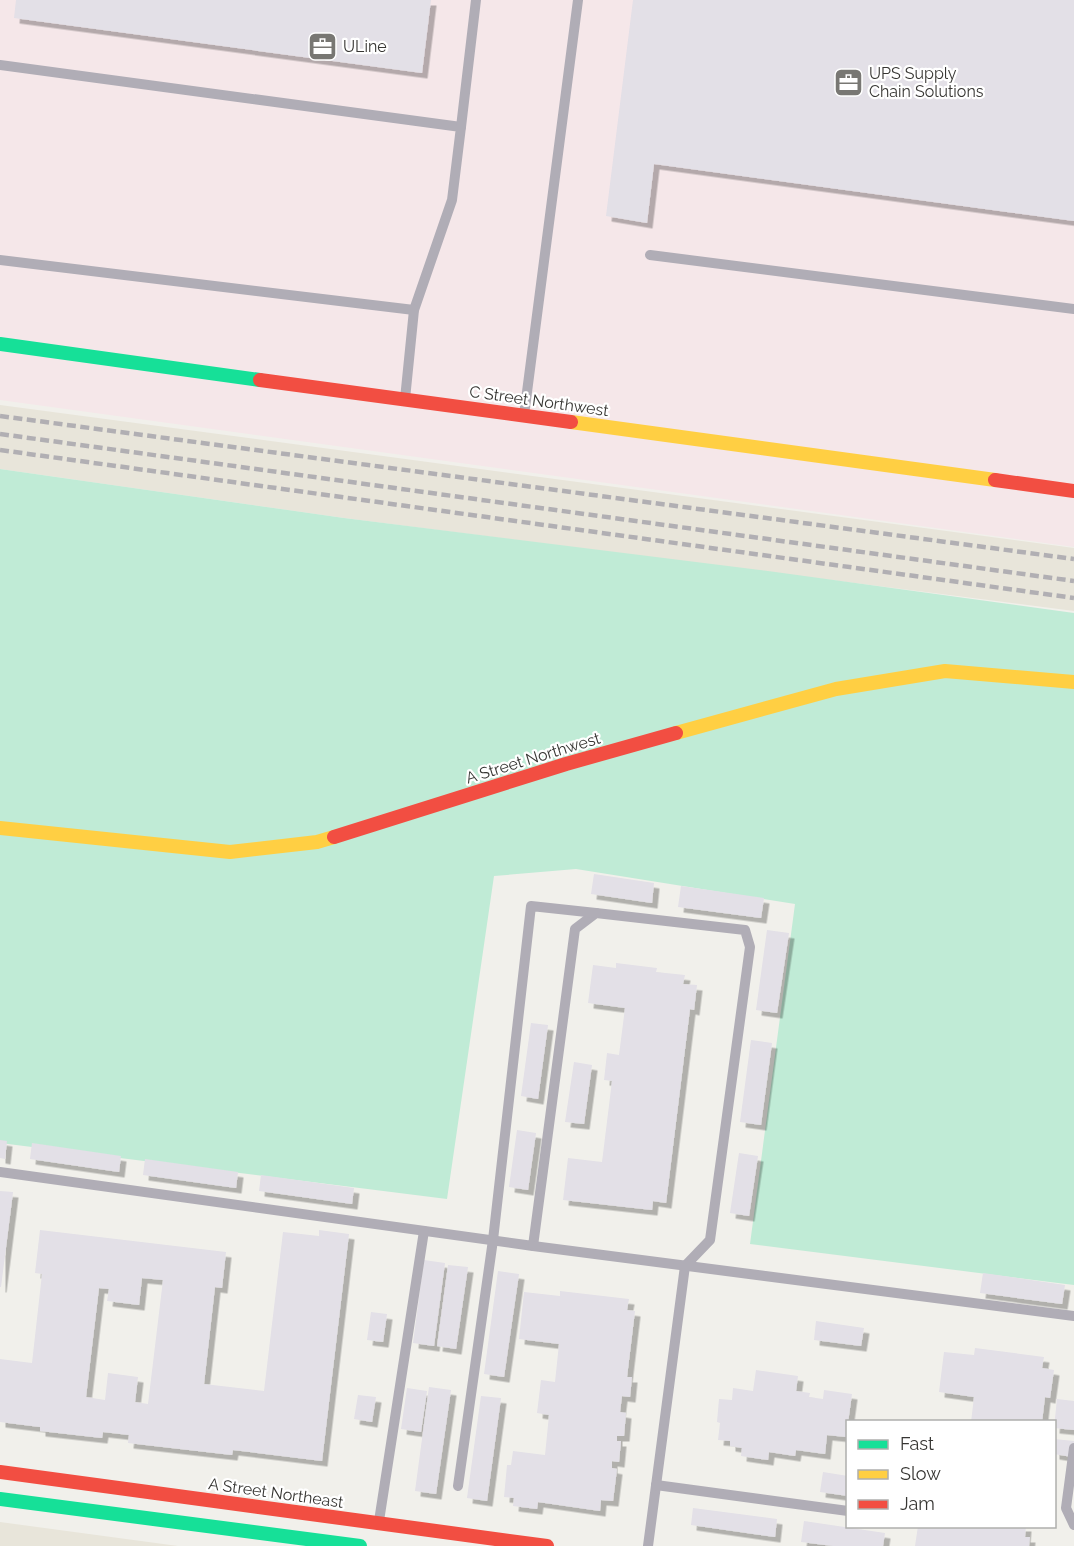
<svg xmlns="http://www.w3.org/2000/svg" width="1074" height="1546" viewBox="0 0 1074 1546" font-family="Raleway,sans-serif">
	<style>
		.built { fill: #e8e5da }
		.industrial { fill: #f5e7e9 }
		.green { fill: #c0ebd6 }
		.building { fill: #e3e0e7; fill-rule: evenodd; filter: url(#shadow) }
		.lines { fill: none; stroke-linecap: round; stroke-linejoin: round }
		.lane { stroke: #b0adb6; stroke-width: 10 }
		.fast { stroke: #16e098; stroke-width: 14 }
		.slow { stroke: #ffcf43; stroke-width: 14 }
		.jam { stroke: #f24e42; stroke-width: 14 }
		.rail { stroke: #b1afb3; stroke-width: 4.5; stroke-dasharray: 9 4.5; stroke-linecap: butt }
		.labels { text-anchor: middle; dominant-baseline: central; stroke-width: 4.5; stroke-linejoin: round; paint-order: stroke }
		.poi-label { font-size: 16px; fill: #373633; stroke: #fff; text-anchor: start }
		.street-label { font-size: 16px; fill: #373633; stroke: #fff }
	</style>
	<defs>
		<filter id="shadow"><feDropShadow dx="5.5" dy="5.5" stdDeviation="0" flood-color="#0004"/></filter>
	</defs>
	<rect width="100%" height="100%" fill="#f1f0eb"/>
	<g class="built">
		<path d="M0,405L1074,548V611L344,518L0,469Z"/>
		<path d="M0,1522L178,1546H0Z"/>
	</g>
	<path class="industrial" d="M0,0H1074V547L0,400Z"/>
	<path class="green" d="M0,469L344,518L768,571L1074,613V1285L750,1244L795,904L576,869L494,876L447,1199L0,1143Z"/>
	<g class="building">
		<path d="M16,0H431L422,73L14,18Z"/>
		<path d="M633,0H1074V221L654,164L647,223L606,216Z"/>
		<path d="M594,874L654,883L652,903L591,894Z"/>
		<path d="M681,886L764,898L761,918L678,907Z"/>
		<path d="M767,930L789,933L777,1013L756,1010Z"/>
		<path d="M616,963L657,968L656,972L685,975L683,984L697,985L694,1010L690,1009L666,1203L653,1201L652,1210L563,1200L568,1158L602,1162L612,1081L604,1080L607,1053L619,1055L625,1008L588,1003L593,965L616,968Z"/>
		<path d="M531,1023L548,1025L538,1099L521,1096Z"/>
		<path d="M751,1040L772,1043L761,1125L740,1122Z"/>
		<path d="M574,1062L592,1065L584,1124L565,1122Z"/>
		<path d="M517,1130L536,1133L528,1190L509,1187Z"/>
		<path d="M0,1140L7,1141L5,1159L0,1158Z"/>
		<path d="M32,1143L121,1156L119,1172L30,1159Z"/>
		<path d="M739,1153L758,1156L749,1216L730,1213Z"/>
		<path d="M145,1159L238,1172L236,1188L143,1175Z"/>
		<path d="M261,1175L354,1188L352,1204L259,1191Z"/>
		<path d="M0,1191L13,1192L1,1287H0Z"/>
		<path d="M40,1230L226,1252L222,1288L215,1287L204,1384L264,1391L283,1232L319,1236V1230L349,1234L322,1461L233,1450L232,1455L128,1443L129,1435L103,1432L102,1438L40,1431V1427L0,1422V1359L32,1363L42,1274L35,1273ZM142,1278L163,1280L148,1404L135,1402L138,1377L108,1373L105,1400L86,1397L99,1288L109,1289L107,1301L139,1305Z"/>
		<path d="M424,1260L445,1263L434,1346L413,1343Z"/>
		<path d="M448,1265L468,1267L456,1349L437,1346Z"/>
		<path d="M498,1271L519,1274L504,1377L484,1374Z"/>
		<path d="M983,1273L1065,1285L1062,1304L980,1293Z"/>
		<path d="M560,1291L629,1299L627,1310L635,1311L627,1377H632L630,1397L622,1396L620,1412L626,1413L624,1436H617V1441H621L619,1462L612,1461V1468L617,1469L613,1501L601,1500L600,1511L538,1502L537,1509L513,1506L514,1498L504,1497L507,1465H511L513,1451L545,1455L549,1415L537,1413L541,1380L555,1382L559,1344L519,1339L524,1292L560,1296Z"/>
		<path d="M371,1312L387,1314L383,1342L367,1340Z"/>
		<path d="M816,1321L864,1328L861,1346L814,1340Z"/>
		<path d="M975,1348L1044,1357L1042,1368L1054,1370L1050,1398L1045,1397L1042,1422H971L974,1397L939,1392L944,1352L974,1355Z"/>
		<path d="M756,1370L798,1376L796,1391L810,1393L809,1397L823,1399L824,1390L852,1394L846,1437L827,1435L825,1454L796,1450L795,1456L769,1452L768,1460L741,1456L742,1448L730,1446V1441L718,1440L720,1423L717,1422L719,1399L732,1400L733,1388L753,1391Z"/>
		<path d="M429,1387L451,1390L436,1494L415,1491Z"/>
		<path d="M407,1388L427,1391L421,1432L401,1429Z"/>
		<path d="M358,1395L376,1397L372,1422L354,1419Z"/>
		<path d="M481,1396L501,1398L487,1501L467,1498Z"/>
		<path d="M1057,1399L1074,1401V1430L1054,1428Z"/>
		<path d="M1054,1439L1074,1441L1072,1457L1054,1454Z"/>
		<path d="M823,1472L848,1476V1496L820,1492Z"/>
		<path d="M693,1508L777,1519L775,1537L691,1525Z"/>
		<path d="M804,1521L885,1533L883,1546H833L801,1542Z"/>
		<path d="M918,1526H1026L1025,1537H1030L1029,1546H915Z"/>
	</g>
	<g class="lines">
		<g class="lane">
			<path d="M0,65L461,127L452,200L414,310L405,399"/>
			<path d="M461,127L476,0"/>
			<path d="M650,255L1074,309"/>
			<path d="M0,260L414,310"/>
			<path d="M524,415L578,0"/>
			<path d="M0,1172L533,1246L575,929L596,913L745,930L750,947L710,1240L685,1266L648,1546"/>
			<path d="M533,1246L1074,1316"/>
			<path d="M1074,1448L1066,1508L1074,1525"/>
			<path d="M656,1485L848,1511"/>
			<path d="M458,1486L493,1240L531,906L596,913"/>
			<path d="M379,1521L424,1231"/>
		</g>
		<g class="fast">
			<path d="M0,344L260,380"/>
			<path d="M0,1499L360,1546"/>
		</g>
		<g class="slow">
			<path d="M571,422L995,480"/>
			<path d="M676,733L836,689L945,671L1074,682"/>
			<path d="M0,828L230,852L317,842L334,837"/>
		</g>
		<g class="jam">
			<path d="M260,380L571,422"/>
			<path d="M995,480L1074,491"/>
			<path d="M334,837L566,764L676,733"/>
			<path d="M0,1472L547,1546"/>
		</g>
		<g class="rail">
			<path d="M0,416L1074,559"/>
			<path d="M0,434L1074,581"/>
			<path d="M0,450L1074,598"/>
		</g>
	</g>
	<defs>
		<symbol id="office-square" viewBox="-11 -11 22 22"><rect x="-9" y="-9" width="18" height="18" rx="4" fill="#787773" stroke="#fff"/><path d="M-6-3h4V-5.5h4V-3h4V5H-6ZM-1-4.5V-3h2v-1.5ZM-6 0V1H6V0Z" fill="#fff"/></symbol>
	</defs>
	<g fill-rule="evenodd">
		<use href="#office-square" x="306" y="30" width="33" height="33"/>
		<use href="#office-square" x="832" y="66" width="33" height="33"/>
	</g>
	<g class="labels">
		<g class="poi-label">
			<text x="343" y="46">ULine</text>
			<text x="869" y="73">UPS Supply<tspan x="869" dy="18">Chain Solutions</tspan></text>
		</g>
		<g class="street-label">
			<text transform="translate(539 401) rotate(8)">C Street Northwest</text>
			<text transform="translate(533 758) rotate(-17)">A Street Northwest</text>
			<text transform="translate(276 1493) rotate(8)">A Street Northeast</text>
		</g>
	</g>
	<rect x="846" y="1420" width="210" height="108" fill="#ffffff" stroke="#afafad" stroke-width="1.5"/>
	<rect x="858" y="1440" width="30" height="9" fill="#16e098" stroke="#afafad" stroke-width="1.5"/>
	<text x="900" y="1450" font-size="18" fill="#373633">Fast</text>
	<rect x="858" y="1470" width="30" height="9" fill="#ffcf43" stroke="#afafad" stroke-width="1.5"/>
	<text x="900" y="1480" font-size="18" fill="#373633">Slow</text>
	<rect x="858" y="1500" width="30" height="9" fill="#f24e42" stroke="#afafad" stroke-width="1.5"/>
	<text x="900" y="1510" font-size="18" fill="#373633">Jam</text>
</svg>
